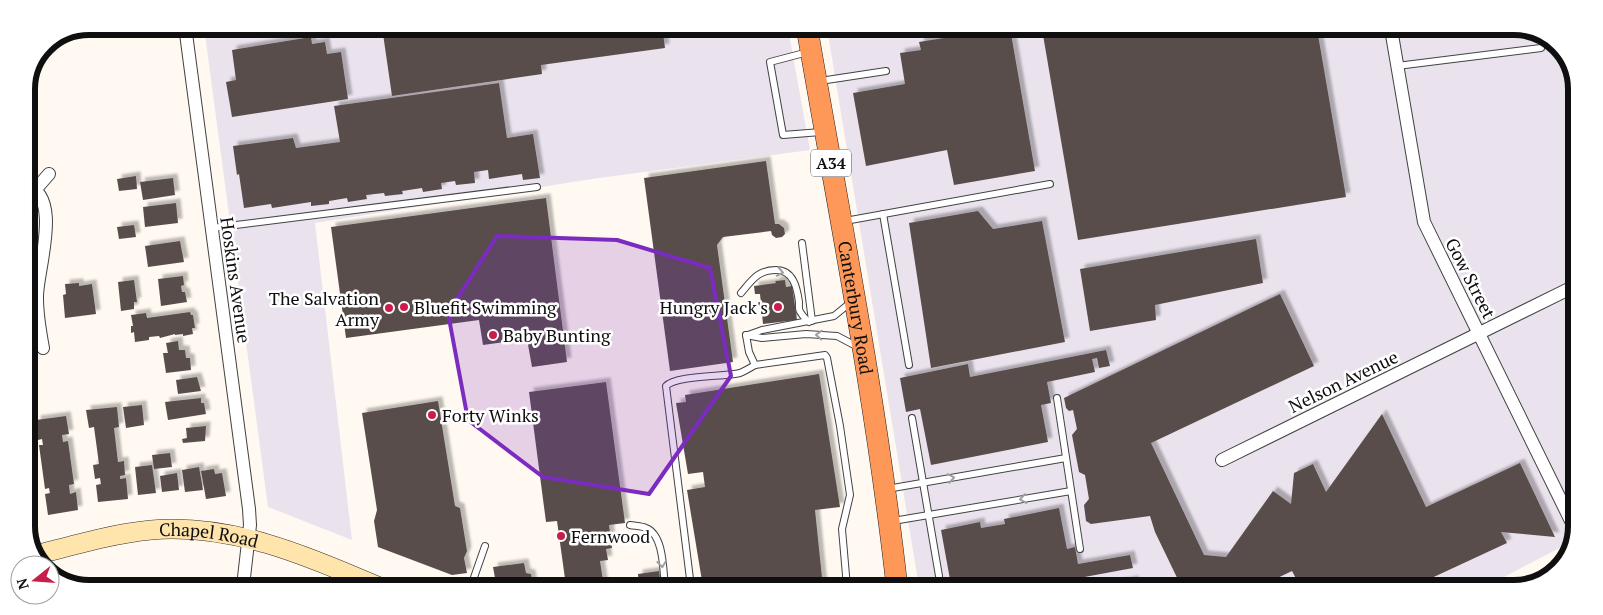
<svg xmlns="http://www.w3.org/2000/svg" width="1603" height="615" viewBox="0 0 1603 615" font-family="'PT Serif',serif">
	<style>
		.industrial { fill: #eae3ee }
		.building { fill: #594d4b; filter: url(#shadow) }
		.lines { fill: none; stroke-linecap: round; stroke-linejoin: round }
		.service-casing { stroke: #424242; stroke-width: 8 }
		.minor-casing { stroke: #424242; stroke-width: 14 }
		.secondary-casing { stroke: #313131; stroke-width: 20 }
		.trunk-casing { stroke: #202020; stroke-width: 22 }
		.service { stroke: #fff; stroke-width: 6 }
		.minor { stroke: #fff; stroke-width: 12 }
		.secondary { stroke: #ffe4ac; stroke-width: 19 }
		.trunk { stroke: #fe9859; stroke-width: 21 }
		.oneway { stroke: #9f9f9f }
		.marked { fill: #7b2cbf; fill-opacity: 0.2; stroke: #7b2cbf; stroke-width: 4; stroke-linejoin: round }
		.poi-dot { fill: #c91d4b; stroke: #fff; stroke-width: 2 }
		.labels { text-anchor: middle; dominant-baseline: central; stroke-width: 5; stroke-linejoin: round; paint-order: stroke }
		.shield { fill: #fff; stroke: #575757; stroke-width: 1 }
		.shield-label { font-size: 16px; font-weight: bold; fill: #0f0f0f }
		.street-label { font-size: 18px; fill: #0f0f0f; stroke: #fff }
		.poi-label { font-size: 18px; fill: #0f0f0f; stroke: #fff; text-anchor: start }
		.rim { fill: none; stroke: #0f0f0f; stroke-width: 6 }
	</style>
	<defs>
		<filter id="shadow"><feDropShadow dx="4.5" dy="-4.5" stdDeviation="1" flood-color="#0004"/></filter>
	</defs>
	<rect width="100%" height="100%" fill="#fff9f1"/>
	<g class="industrial">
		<path d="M204,27L788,28L810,150L592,179L315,223L352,540L268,507Z"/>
		<path d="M827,28L1534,30L1564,51L1577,85L1573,541L1481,589L919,587Z"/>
	</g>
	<g class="building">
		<path d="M382,27L692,28V29L663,33L665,48L541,65L542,74L392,96Z"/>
		<path d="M987,28H1010L1035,171L954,185L947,150L866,166L853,93L905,84L900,53L921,50L919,42L987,31Z"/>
		<path d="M1042,29H1317L1346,197L1078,240Z"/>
		<path d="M311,37L312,44L325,42L327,54L341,52L348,99L232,117L226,82L236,80L232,50Z"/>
		<path d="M499,83L507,138L533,134L540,178L523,180L522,174L489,179L488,170L474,172L475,183L456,185L455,181L441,183L442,189L423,192L422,188L402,191L403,194L385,196L384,193L366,195L367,199L348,202L347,198L329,201V204L311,206V202L272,208L271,204L244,208L239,174L237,175L233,146L293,138L296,148L340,142L334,106Z"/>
		<path d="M766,161L775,224H779L784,228L785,234L782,237L776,238L772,235L771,231L723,237L717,245L733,362L670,371L644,178Z"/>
		<path d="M136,176L137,189L119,191L117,179Z"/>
		<path d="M173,178L175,195L143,200L140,182Z"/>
		<path d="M546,198L567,362L532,367L527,339L483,345L479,320L346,338L331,227Z"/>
		<path d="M176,203L178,223L145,227L143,207Z"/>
		<path d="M978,211L993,229L1042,221L1065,342L931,368L909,223Z"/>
		<path d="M134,225L136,237L119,239L117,227Z"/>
		<path d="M1256,239L1263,283L1155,305L1156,320L1090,331L1080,269Z"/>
		<path d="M180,241L184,262L148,267L145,246Z"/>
		<path d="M183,276L184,285L181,286L182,292H185L187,302L161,306L158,279Z"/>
		<path d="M134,280L137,302H134V309L121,311L118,282Z"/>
		<path d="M785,280L786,287L792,286L797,320L763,324L760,294H755L754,286L776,283L775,281Z"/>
		<path d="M79,283V286L92,284L96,314L65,318L63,295L66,294L65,284Z"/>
		<path d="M1280,294L1314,366L1151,443L1204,555L1226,557L1273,491L1291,504L1294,473L1313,464L1326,492L1382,414L1426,507L1520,463L1555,537L1501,532L1507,543L1410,588H1301L1292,571L1267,583L1266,588H1182L1155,532L1150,516L1091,524L1086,521L1084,505L1089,499L1085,475L1079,472L1072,435L1077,429L1073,410L1069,411L1066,408L1064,398Z"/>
		<path d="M190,312L191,315H193L195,328H192L193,334L183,336V334L175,335V334L160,338L159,336L149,337V340L135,342L134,332L131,333V326H133L131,315L146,313L147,318Z"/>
		<path d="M178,341L179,350H185L186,358H190L191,370L166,373L163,353H168L166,343Z"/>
		<path d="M1106,350L1110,366L1099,368L1097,358L1092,359L1095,372L1047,382L1051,403L1041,405L1048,442L931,465L920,409L906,412L900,378L968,364L970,377Z"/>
		<path d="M819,374L840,507L815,510L823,587H703L687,490L705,487L703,472L688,474L676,403L686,402L685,395Z"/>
		<path d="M197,377L201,391L178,394L176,380Z"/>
		<path d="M606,382L625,523L609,525L612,548L606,549L608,560L600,561L604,587L566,586L557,521L546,522L529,392Z"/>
		<path d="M201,398V403H204L206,414L168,420L165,402Z"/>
		<path d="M438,401L455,506L460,508L467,551L464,558L467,573L452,575L378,547L374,521L377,510L362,413Z"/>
		<path d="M142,405L144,425L126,428L123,407Z"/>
		<path d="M117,407L119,427L114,428L118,462L124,461L125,475L120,476V479L126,478L128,499L98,502L96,485L101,484L100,478L95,479L93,465L99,464L94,427L89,428L86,410Z"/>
		<path d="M66,416L69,434L62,435L63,442L68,441L74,484L69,485L70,494L76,492L78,510L48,515L45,494L50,493L49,488L45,489L39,445H43L42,439L38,440L36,420Z"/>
		<path d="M206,426L205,441L183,443L182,439L187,438L186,428Z"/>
		<path d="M170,453L172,467L154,469L152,455Z"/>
		<path d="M152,465L156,493L138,495L135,467Z"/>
		<path d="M199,467L203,490L185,492L182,470Z"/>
		<path d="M214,469L215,474L222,473L226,496L206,499L201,471Z"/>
		<path d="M177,473L179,490L162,492L160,476Z"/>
		<path d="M28,493L31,528L26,529V494Z"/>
		<path d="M1059,508L1067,549L1075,547L1078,564L1130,555L1133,568L1025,588L946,587V586L951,585L941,530L980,522L981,528L1005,524L1004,519Z"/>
		<path d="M524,563L526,573L531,574L533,586H501L500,579L495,578L493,567Z"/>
		<path d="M659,571L661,587H639L638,574Z"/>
		<path d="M1134,580L1135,588H1100V587Z"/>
	</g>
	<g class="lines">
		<defs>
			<g id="service">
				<path d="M808,52L770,62L783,135L821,132"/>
				<path d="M1397,66L1541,48"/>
				<path d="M820,81L886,71"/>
				<path d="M883,214L909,365"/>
				<path d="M845,221L1050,184"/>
				<path d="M212,228L537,187"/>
				<path d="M802,243L812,321"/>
				<path d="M741,293C752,280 758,270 776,270C793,270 797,287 799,302C799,306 798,310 801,313C803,317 806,319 809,322"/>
				<path d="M746,335L749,352L755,365L825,355L827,358L840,426L850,495L842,529L847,587"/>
				<path d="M746,335L762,338L806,334L837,336L858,347"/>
				<path d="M748,335L762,330L834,316L850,303"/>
				<path d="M1057,398L1080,549"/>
				<path d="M912,418L939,576"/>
				<path d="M887,489L1066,458"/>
				<path d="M893,521L1071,491"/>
				<path d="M630,525C635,526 642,526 646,528C664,535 663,570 665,587"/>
				<path d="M471,586L485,546"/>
				<path d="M691,587L666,386C676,375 724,377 740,373C745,371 750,368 755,365"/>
			</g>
			<g id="minor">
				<path d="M185,26L249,509L250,525L243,586"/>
				<path d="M1391,29L1424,222L1573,525"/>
				<path d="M26,186C64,195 36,273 37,298C37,315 40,332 43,348"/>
				<path d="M35,190L49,174"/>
				<path d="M1222,460L1575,286"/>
			</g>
			<g id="secondary">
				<path id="s1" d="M36,555C74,545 111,534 151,530C230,523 306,555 377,586"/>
			</g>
			<g id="trunk">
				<path id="s2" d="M807,28C839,214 876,399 897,587"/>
			</g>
		</defs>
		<use href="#service" class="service-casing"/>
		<use href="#minor" class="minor-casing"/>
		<use href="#secondary" class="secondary-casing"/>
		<use href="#trunk" class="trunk-casing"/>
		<use href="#service" class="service"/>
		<use href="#minor" class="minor"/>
		<use href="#secondary" class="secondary"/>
		<use href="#trunk" class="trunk"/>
	</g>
	<defs><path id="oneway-chevron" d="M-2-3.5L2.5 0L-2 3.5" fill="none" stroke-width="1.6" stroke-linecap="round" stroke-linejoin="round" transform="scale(1.25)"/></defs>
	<g class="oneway">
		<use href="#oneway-chevron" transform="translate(780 272) rotate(11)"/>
		<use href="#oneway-chevron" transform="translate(819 335) rotate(-177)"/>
		<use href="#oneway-chevron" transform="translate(951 478) rotate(-10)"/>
		<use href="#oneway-chevron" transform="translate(1023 499) rotate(171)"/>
		<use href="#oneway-chevron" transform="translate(662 564) rotate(83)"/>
	</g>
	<path class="marked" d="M497,236L617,240L710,268L731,376L649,494L543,477L468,420L448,313Z"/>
	<g class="poi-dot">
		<circle cx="404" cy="307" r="5"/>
		<circle cx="778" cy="307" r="5"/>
		<circle cx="389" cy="308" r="5"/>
		<circle cx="493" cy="335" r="5"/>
		<circle cx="432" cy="415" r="5"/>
		<circle cx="561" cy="536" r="5"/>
	</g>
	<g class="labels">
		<rect class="shield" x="811" y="149.5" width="40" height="27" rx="4"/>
		<g class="shield-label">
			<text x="831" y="163">A34</text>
		</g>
		<g class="street-label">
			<text transform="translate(1471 278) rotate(63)">Gow Street</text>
			<text transform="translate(236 280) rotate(82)">Hoskins Avenue</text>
			<text stroke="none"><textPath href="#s2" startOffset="284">Canterbury Road</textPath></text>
			<text transform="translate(1343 381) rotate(-26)">Nelson Avenue</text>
			<text stroke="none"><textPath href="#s1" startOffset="176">Chapel Road</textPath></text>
		</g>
		<g class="poi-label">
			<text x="379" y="298" text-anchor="end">The Salvation<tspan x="379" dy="21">Army</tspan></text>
			<text x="414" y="307">Bluefit Swimming</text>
			<text x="768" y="307" text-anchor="end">Hungry Jack's</text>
			<text x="503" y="335">Baby Bunting</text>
			<text x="442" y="415">Forty Winks</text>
			<text x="571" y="536">Fernwood</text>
		</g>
	</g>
	<path d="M0 0H1603V615H0ZM89 35H1514A54 54 0 0 1 1568 89V526A54 54 0 0 1 1514 580H89A54 54 0 0 1 35 526V89A54 54 0 0 1 89 35Z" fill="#fff" fill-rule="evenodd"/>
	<path class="rim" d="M89 35H1514A54 54 0 0 1 1568 89V526A54 54 0 0 1 1514 580H89A54 54 0 0 1 35 526V89A54 54 0 0 1 89 35Z"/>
	<g transform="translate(35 580) rotate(253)"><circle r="24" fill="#ffffff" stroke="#9f9f9f"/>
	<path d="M0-4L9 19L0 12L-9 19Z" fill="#c91d4b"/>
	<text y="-8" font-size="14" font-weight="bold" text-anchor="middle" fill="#0f0f0f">N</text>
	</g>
</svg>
